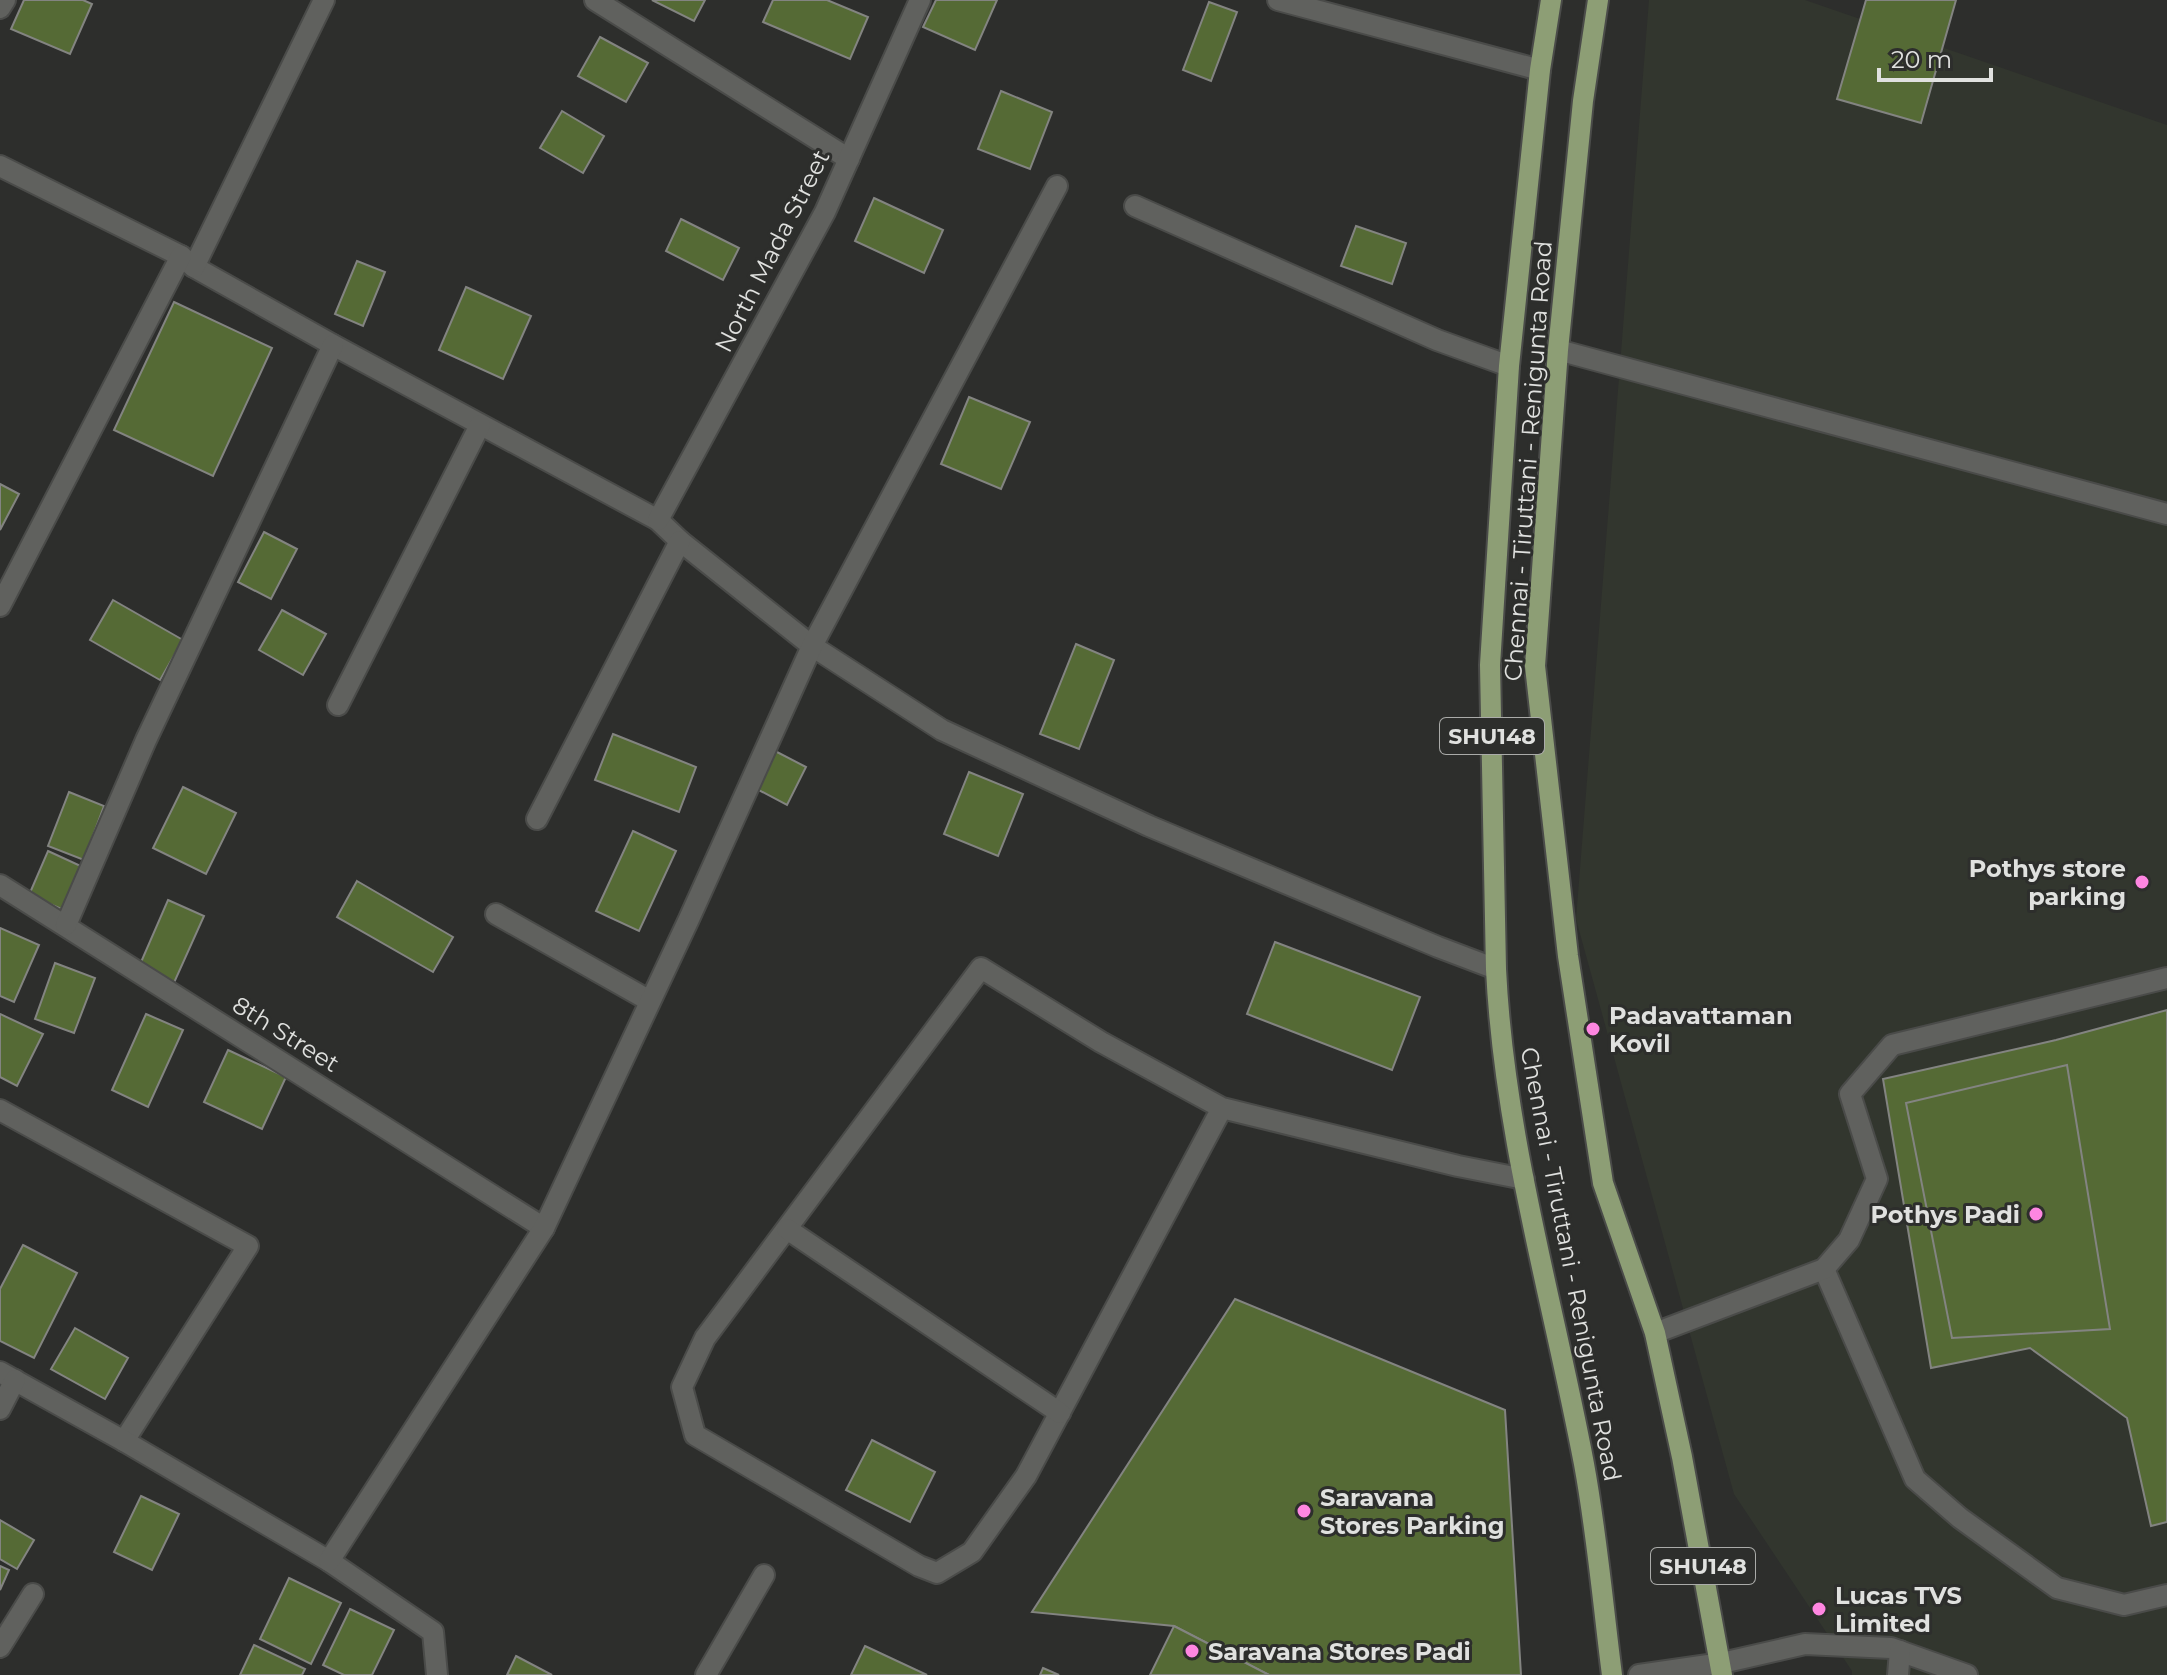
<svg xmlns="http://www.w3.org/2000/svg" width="2167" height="1675" viewBox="0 0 2167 1675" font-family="Montserrat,sans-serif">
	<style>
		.built { fill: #32362e }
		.building { fill: #556a35; stroke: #838481; stroke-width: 2 }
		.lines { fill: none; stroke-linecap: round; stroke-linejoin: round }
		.service-casing { stroke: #4a4b49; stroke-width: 24 }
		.minor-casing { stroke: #4a4b49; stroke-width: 24 }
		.primary-casing { stroke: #4a4b49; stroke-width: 24 }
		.service { stroke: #60615e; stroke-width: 20 }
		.minor { stroke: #60615e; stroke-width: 20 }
		.primary { stroke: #8d9e75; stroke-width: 20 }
		.poi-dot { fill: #fe86e1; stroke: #2d2e2c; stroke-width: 3 }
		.labels { text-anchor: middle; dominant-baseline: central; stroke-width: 6; stroke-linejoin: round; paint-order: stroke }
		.shield { fill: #2d2e2c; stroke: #aaaba9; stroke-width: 2 }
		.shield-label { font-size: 22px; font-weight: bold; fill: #e0e1df }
		.street-label { font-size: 24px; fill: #e0e1df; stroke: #2d2e2c }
		.poi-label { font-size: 24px; font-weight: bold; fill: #e0e1df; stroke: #2d2e2c; text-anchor: start }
	</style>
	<rect width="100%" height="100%" fill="#2d2e2c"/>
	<path class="built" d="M1649,0H1805L2167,125V1675H1852V1671L1734,1494L1576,919Z"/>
	<g class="building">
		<path d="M24,0H83L92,4L70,54L11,29Z"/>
		<path d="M652,0H705L694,21Z"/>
		<path d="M773,0H827L868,17L850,59L763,22Z"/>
		<path d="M936,0H997L975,50L923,27Z"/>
		<path d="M1866,0H1956L1921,123L1837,99Z"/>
		<path d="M1209,2L1237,12L1211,81L1183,70Z"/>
		<path d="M600,37L648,63L626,102L578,76Z"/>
		<path d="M1001,91L1052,112L1030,169L978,149Z"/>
		<path d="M562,111L604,136L583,173L540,148Z"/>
		<path d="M874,198L943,230L924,273L855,241Z"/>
		<path d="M681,219L739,248L723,280L666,251Z"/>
		<path d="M1356,226L1406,243L1392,284L1341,266Z"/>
		<path d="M357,261L385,272L363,326L335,314Z"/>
		<path d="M466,287L531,316L503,379L439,350Z"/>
		<path d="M174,302L272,348L213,476L114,430Z"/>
		<path d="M969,397L1030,422L1001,489L941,464Z"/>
		<path d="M0,484L19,494L0,530Z"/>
		<path d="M264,532L297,549L271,599L238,582Z"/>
		<path d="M113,600L183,640L160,680L90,640Z"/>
		<path d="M282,610L326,634L303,675L259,650Z"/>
		<path d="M1076,644L1114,660L1079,749L1040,734Z"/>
		<path d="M613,734L696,767L679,812L595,780Z"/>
		<path d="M775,751L806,767L787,805L755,788Z"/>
		<path d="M969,772L1023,794L998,856L944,834Z"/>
		<path d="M183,787L236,813L206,874L153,848Z"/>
		<path d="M69,792L104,806L84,860L48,846Z"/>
		<path d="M633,831L676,851L639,931L596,911Z"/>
		<path d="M48,851L85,868L66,911L29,895Z"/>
		<path d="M357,881L453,937L433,972L337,917Z"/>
		<path d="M168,900L204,916L173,985L138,969Z"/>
		<path d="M0,928L39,945L14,1002L0,996Z"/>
		<path d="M1275,942L1420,997L1392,1070L1247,1014Z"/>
		<path d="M55,963L95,978L74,1033L35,1019Z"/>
		<path d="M2167,1010V1522L2151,1526L2127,1418L2030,1348L1931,1368L1883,1079L2056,1040Z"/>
		<path d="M0,1014L43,1034L17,1086L0,1077Z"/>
		<path d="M146,1014L183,1030L148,1107L112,1090Z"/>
		<path d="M228,1050L286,1077L262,1129L204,1102Z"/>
		<path d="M2067,1065L2110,1329L1952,1338L1906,1103Z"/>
		<path d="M23,1245L77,1273L34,1358L0,1341V1289Z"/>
		<path d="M1235,1299L1505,1410L1521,1675H1269L1174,1626L1032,1612Z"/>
		<path d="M75,1328L128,1358L105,1399L51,1369Z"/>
		<path d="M872,1440L935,1472L910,1522L846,1490Z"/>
		<path d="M141,1496L179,1514L152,1570L114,1552Z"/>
		<path d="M0,1520L34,1540L17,1569L0,1559Z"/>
		<path d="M0,1566L9,1570L0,1590Z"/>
		<path d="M289,1578L341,1603L311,1664L260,1639Z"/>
		<path d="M350,1609L394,1630L372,1675H344L323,1665Z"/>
		<path d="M1174,1626L1269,1675H1150Z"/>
		<path d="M254,1645L305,1669L302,1675H240Z"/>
		<path d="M865,1646L927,1675H851Z"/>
		<path d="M516,1656L552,1675H507Z"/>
		<path d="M1043,1668L1059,1675H1040Z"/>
	</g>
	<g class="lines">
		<defs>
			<g id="service">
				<path d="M1558,350L2167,514"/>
				<path d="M1824,1269L1915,1479L1960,1518L2057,1588L2124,1605L2167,1595"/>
				<path d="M1655,1333L1824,1269L1849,1240L1877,1179L1850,1094L1892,1045L2167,978"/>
				<path d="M1639,1675L1722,1663L1805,1644L1891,1648L1967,1675"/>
				<path d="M1898,1675L1900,1651"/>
			</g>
			<g id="minor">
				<path d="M595,0L849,159"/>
				<path d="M1278,0L1540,70"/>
				<path d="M0,8L5,0"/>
				<path d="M0,166L181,256L194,267L333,345L658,520L680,541L812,646L942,730L1149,826L1438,947L1496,969"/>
				<path d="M1135,206L1437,340L1509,366"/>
				<path d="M194,267L324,0"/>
				<path d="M658,520L825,212L920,0"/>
				<path d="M0,606L181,256"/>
				<path d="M338,705L480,425"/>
				<path d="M537,819L680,541"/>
				<path d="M0,885L544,1228"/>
				<path d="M496,914L650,1001"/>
				<path d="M66,925L146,740L333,345"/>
				<path d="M1222,1108L1026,1476L972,1552L937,1573L919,1566L695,1435L682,1387L705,1338L981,968L1101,1042L1222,1108L1458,1166L1524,1179"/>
				<path d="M0,1110L248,1246L124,1441"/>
				<path d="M787,1229L1060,1413"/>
				<path d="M0,1372L124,1441L329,1561L433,1632L437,1675"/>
				<path d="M0,1409L15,1380"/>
				<path d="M329,1561L544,1228L689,919L812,646L1057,186"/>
				<path d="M0,1647L33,1594"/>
				<path d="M706,1675L764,1575"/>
			</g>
			<g id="primary">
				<path d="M1551,0L1540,70L1509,366L1490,665L1496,969C1504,1137 1553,1300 1584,1464C1597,1534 1603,1605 1612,1675"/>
				<path d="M1598,0L1583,101L1558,350L1535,666L1568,956L1603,1183L1655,1333L1682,1457L1722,1675"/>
			</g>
		</defs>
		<use href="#service" class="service-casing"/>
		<use href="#minor" class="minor-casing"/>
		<use href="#primary" class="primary-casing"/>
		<use href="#service" class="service"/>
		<use href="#minor" class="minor"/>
		<use href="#primary" class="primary"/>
	</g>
	<g class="poi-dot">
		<circle cx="2142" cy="882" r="8"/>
		<circle cx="1593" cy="1029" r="8"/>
		<circle cx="2036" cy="1214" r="8"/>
		<circle cx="1304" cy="1511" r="8"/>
		<circle cx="1819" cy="1609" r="8"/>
		<circle cx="1192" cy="1651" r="8"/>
	</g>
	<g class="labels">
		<g class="shield">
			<rect x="1440" y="718" width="104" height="36" rx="6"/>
			<rect x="1651" y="1548" width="104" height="36" rx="6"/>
		</g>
		<g class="shield-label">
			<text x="1492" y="736">SHU148</text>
			<text x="1703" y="1566">SHU148</text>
		</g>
		<g class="street-label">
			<text transform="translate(772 251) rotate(-63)">North Mada Street</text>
			<text transform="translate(1528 461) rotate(-86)">Chennai - Tiruttani - Renigunta Road</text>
			<text transform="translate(286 1034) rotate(32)">8th Street</text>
			<text transform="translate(1571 1264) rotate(79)">Chennai - Tiruttani - Renigunta Road</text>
		</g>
		<g class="poi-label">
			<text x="2126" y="868" text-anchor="end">Pothys store<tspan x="2126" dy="28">parking</tspan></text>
			<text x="1609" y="1015">Padavattaman<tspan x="1609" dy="28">Kovil</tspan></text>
			<text x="2020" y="1214" text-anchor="end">Pothys Padi</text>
			<text x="1320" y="1497">Saravana<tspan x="1320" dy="28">Stores Parking</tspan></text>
			<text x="1835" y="1595">Lucas TVS<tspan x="1835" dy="28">Limited</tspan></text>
			<text x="1208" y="1651">Saravana Stores Padi</text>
		</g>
	</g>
	<path d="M1879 68v12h112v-12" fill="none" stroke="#e0e1df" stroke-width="4"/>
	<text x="1891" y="68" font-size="24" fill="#e0e1df" stroke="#2d2e2c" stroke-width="6" paint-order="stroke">20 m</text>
</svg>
